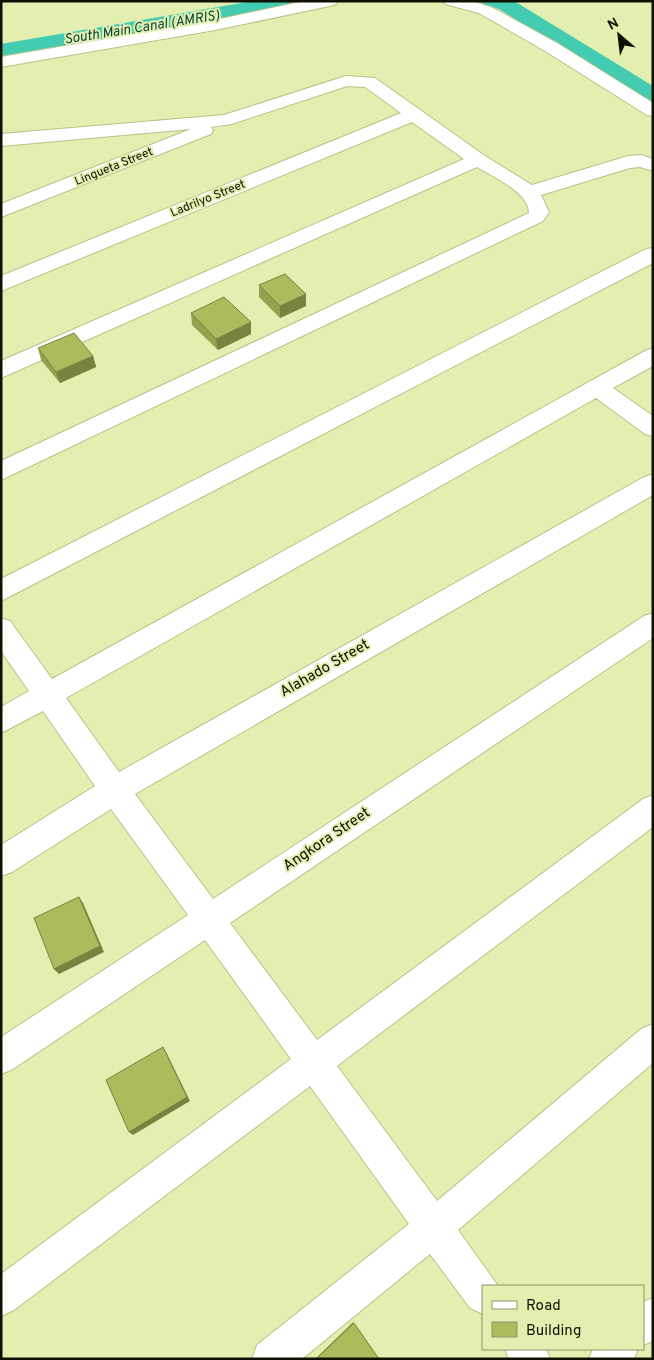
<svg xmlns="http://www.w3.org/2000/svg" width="654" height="1360" viewBox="0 0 654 1360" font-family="Overpass,sans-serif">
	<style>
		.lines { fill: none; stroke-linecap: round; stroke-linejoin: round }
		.canal { fill: #43ccb1; fill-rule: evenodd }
		.street-casing { stroke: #b7c286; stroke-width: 2 }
		.street { fill: #fff; fill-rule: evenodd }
		.wall { fill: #94a14e }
		.shaded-wall { fill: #788340 }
		.building { fill: #acbb5b; stroke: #788340 }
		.labels { text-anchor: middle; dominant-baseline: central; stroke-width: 4; stroke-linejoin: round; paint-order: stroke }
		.far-street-label { font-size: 12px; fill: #0e1100; stroke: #e3efb0 }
		.far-water-label { font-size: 14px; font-style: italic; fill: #064439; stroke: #e3efb0 }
		.street-label { font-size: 15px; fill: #0e1100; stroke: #e3efb0 }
	</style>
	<rect width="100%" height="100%" fill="#e3efb0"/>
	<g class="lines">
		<g class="canal">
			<path d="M253,1H292L289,5L212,21L1,56V44Z"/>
			<path d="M481,1H514L653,86V101L645,100L499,9L484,5Z"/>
		</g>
		<defs>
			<g id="street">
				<path d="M305,1H338L336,4L330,6L215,30L1,67V57L215,20Z"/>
				<path d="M443,1H471L491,7L557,43L653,103V116L647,115L545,51L479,13L445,4Z"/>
				<path d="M346,76L375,78L485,156L532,185L628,156L641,155L653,159V171L640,167L630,168L541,195L549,212L543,221L1,480V461L529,213C529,192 493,177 477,167L1,378V361L464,159L412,122L1,291V276L401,113L365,87L347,86L232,124L211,127L213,130L211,134L1,217V204L191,129L1,146V134L224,115Z"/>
				<path d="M653,248V263L1,601V579L646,249Z"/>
				<path d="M653,348V366L613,388L653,416V436L645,434L596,398L66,698L119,772L644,477L653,474V495L135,794L213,899L644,616L653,613V638L230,923L317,1040L643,799L653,795V827L337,1066L437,1201L641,1029L653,1024V1063L458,1230L498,1286H483V1314L470,1308L430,1254L302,1359H252L257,1345L409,1224L310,1086L14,1310L1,1316V1274L291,1059L205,940L13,1069L1,1074V1037L188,915L111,809L12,872L1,876V845L95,786L43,711L1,733V707L29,691L1,651V618L10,621L52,679L645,351Z"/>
				<path d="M653,1298V1341L643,1345V1302Z"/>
				<path d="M505,1349H546L550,1359H509Z"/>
				<path d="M593,1349H638L634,1359H589Z"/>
			</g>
		</defs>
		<use href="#street" class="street-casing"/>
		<use href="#street" class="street"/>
	</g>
	<g class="wall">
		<path d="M259,285L306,306L280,318L259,297Z"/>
		<path d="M191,313L251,334L218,350L192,325Z"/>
		<path d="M38,348L93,356L96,367L60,383L41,360Z"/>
		<path d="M353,1322L379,1359H315Z"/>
	</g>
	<g class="shaded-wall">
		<path d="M306,294V306L280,318V306Z"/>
		<path d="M251,322V334L218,350L216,339Z"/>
		<path d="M93,356L96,367L60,383L56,372Z"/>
		<path d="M79,897L83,903L104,952L59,974L54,969Z"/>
		<path d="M163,1047L166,1052L190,1101L133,1135L129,1132Z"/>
	</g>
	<g class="building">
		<path d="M285,274L306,294L280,306L259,285Z"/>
		<path d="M224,297L251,322L216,339L191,313Z"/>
		<path d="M74,333L93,356L56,372L38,348Z"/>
		<path d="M79,897L100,946L54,969L34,918Z"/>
		<path d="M163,1047L187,1097L129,1132L106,1080Z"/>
		<path d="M354,1323L379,1359H316Z"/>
	</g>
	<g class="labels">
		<g class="far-street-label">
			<text transform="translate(114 167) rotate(-22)">Lingueta Street</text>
			<text transform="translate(208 199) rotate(-22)">Ladrilyo Street</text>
		</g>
		<g class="far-water-label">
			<text transform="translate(142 28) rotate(-9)">South Main Canal (AMRIS)</text>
		</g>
		<g class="street-label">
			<text transform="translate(325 669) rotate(-30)">Alahado Street</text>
			<text transform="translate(327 840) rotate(-34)">Angkora Street</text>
		</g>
	</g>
	<rect width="654" height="1360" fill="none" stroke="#0e1100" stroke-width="5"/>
	<rect x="482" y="1285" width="162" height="65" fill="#e3efb0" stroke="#8e966a"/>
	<rect x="492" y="1301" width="25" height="8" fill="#ffffff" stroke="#8e966a"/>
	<text x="526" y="1310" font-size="15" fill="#0e1100">Road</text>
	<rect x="492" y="1322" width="25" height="15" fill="#acbb5b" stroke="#8e966a"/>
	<text x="526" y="1335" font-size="15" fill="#0e1100">Building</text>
	<g transform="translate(619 35) rotate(332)" stroke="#e3efb0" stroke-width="4" paint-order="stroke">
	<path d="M0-4L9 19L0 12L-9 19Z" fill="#0e1100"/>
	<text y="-8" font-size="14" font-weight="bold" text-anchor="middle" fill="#0e1100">N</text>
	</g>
</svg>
